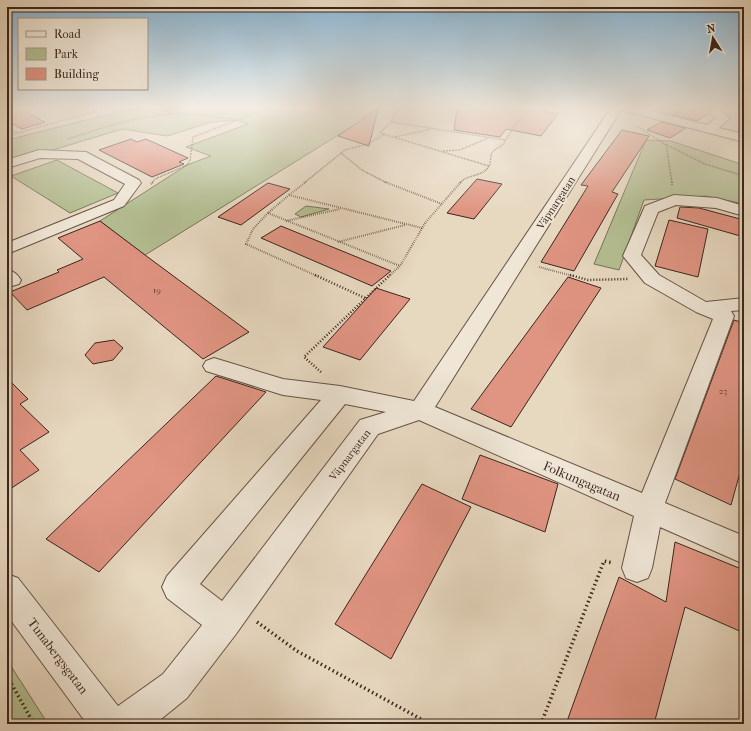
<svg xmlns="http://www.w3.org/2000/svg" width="751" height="731" viewBox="0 0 751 731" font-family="'IM FELL French Canon',serif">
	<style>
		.green { fill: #b4bf93; stroke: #787258 }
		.building { fill: #e09482; stroke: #3b251c }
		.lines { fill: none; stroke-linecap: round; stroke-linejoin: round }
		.minor-casing { stroke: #665245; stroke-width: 2 }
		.path-far3 { stroke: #3b251c; stroke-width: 1.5; stroke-dasharray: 0.5 1; stroke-linecap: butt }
		.path-far2 { stroke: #3b251c; stroke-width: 2; stroke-dasharray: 0.5 1.5; stroke-linecap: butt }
		.path-far1 { stroke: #3b251c; stroke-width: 2.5; stroke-dasharray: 1 2; stroke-linecap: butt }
		.path { stroke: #3b251c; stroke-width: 3.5; stroke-dasharray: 1.5 3; stroke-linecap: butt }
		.minor { fill: #efe6d6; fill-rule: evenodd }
		.labels { text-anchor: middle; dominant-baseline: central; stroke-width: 4; stroke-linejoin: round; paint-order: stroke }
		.number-label { font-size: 9px; fill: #644136 }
		.street-label { font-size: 11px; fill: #3b251c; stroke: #efe6d6 }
		.near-street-label { font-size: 13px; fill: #3b251c; stroke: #efe6d6 }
	</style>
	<rect width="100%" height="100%" fill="#e7d8c0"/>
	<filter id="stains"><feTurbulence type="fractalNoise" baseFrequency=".005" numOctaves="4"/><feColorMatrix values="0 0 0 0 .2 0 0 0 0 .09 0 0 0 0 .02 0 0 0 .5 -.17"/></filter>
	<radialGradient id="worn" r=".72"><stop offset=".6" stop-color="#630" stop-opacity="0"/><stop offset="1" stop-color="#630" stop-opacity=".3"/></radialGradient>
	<g class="green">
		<path d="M134,108H382L145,255L100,221L187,165L211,156L186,147L248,124L236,120L212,122L167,136L122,129L7,164V140Z"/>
		<path d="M646,140L671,141L744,165V204L706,196L644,200L619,270L594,264Z"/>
		<path d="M57,160L118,193L70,213L11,176Z"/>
		<path d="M306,206L329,209L301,217L295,214Z"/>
		<path d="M7,660L48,724H7Z"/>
	</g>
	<g class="building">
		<path d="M7,108H17L45,122L22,129L7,121Z"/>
		<path d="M457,108H523L558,114L541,136L506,129L500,137L454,130Z"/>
		<path d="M685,108H718L711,110L709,114L697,121L673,115Z"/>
		<path d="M378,109L369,146L338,136L340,135H339Z"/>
		<path d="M661,122L686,128L670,138L647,130Z"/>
		<path d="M622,130L649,136L612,192L618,194L574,271L541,262L588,186L581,185Z"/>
		<path d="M131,139L137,142L146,139L188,158L179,162L184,164L152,177L99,150Z"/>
		<path d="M477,179L502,184L474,219L447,213Z"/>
		<path d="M268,183L290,189L241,225L218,217Z"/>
		<path d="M680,207L699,208L744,220V237L677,218Z"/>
		<path d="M669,220L708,229L698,277L655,266Z"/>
		<path d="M100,221L145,255L249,332L203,359L104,277L27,310L10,292L59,272L57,270L83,259L58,238Z"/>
		<path d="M281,226L391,271L372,286L261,238Z"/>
		<path d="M568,277L601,288L511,427L471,409Z"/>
		<path d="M376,288L410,299L360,360L323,347Z"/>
		<path d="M734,320L744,323V458L731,505L675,479Z"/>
		<path d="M114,340L123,348L113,360L93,364L85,355L95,343Z"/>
		<path d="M216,376L266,392L99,572L46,539Z"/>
		<path d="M7,378L28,399L20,404L49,432L20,450L39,470L7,491Z"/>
		<path d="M480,455L558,484L545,532L462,499Z"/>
		<path d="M422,484L471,507L391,659L335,624Z"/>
		<path d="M675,542L744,570V633L685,607L654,724H566L619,577L666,602Z"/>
	</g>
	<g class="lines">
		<defs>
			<g id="minor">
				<path d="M611,108H640L707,125L716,118L710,113L712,111H720L730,118L719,128L744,134V142L621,110L435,407L642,493L713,319L696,312L645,283L623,256L645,206L674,195L717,198L744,206V216L716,208L676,205L658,212L641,255L659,275L706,302L744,298V310L731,311L734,316L665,503L744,536V564L660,527L652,568L648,578L637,582L626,578L622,568L634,516L419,420L378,434L236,634L187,698L155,724H87L7,615V574L18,578L118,706L163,674L202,625L167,598L162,587L167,576L321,400L283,395L206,371L203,366L206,361L214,358L283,379L340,386L414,401ZM345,404L386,412L360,420L222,601L200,584Z"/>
				<path d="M39,150L86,152L139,180L141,183L124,206L7,254V243L114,200L125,184L78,159L40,158L7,168V160Z"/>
				<path d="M7,270C14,271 17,274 21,280L19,284L12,286L7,284Z"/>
			</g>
		</defs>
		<use href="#minor" class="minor-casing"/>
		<g class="path-far3">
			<path d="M159,108L173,114"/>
			<path d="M510,108L526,112"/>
			<path d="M391,122L397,111L412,108"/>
			<path d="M7,127L17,133"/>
			<path d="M638,127L665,144L705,164L744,176"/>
			<path d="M7,136L107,108"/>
			<path d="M395,137L431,129"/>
			<path d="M68,139C103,128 138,115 175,114C195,113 216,117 236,120"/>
			<path d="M666,144L672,183"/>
			<path d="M443,151L460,150L488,138"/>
			<path d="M341,153L362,170L387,183"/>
			<path d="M489,166L380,133L391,122L506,140"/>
			<path d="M152,183L155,179L187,165L190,161L193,137L269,108"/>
			<path d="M304,183L345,150L368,144L385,134"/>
			<path d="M460,183C467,174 483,177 489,166C491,162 490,157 492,153C494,149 501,147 504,143C512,131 519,113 534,108"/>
		</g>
		<g class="path-far2">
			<path d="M306,182L289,195L422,228"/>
			<path d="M385,182L442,204"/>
			<path d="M672,182V185"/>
			<path d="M151,184L153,182"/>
			<path d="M289,195L268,213L400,266"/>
			<path d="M268,213L253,229L246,244L317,276"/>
			<path d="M286,221L340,209"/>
			<path d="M338,242L405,225"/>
			<path d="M539,267L573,276"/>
			<path d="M389,276L400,266L425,223L461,182"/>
		</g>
		<g class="path-far1">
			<path d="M315,275L365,298"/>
			<path d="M570,275L588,280L628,279"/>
			<path d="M321,372L304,357L390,275"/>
		</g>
		<g class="path">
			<path d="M257,622L297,651L430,724"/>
			<path d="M7,676L34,724"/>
			<path d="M541,724L604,561L613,563"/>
		</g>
		<use href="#minor" class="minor"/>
	</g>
	<linearGradient id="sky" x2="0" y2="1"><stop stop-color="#88b6d5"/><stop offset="0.51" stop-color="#f4ede3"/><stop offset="1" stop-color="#f4ede3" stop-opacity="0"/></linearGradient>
	<rect width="751" height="211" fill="url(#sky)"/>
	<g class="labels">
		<g class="number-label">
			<text x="157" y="290">19</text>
			<text x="723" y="391">23</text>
		</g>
		<g class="street-label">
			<text transform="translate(556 203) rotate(-57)">Väpnargatan</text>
			<text transform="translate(350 455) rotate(-53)">Väpnargatan</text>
		</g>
		<g class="near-street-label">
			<text transform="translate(582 481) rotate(23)">Folkungagatan</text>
			<text transform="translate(58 656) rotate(53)">Tunabergsgatan</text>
		</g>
	</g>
	<rect width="751" height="731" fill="none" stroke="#e7d8c0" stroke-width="24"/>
	<rect x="8" y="8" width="735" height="715" fill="none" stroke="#3b251c" stroke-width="2"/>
	<rect x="12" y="12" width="727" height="707" fill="none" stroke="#3b251c"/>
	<rect x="18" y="18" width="130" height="72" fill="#efe6d6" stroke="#a7998c"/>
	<rect x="26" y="31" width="20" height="6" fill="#efe6d6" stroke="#a7998c"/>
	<text x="54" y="38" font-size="12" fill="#3b251c">Road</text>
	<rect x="26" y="48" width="20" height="12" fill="#b4bf93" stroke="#a7998c"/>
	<text x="54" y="58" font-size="12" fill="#3b251c">Park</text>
	<rect x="26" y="68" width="20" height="12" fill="#e09482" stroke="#a7998c"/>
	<text x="54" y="78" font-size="12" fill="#3b251c">Building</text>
	<g transform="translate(713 38) rotate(349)" stroke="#efe6d6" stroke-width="3" paint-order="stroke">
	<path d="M0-3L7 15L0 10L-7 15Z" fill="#3b251c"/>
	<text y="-6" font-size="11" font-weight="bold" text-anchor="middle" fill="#3b251c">N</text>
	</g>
	<rect width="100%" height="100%" filter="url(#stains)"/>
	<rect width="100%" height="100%" fill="url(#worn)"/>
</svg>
